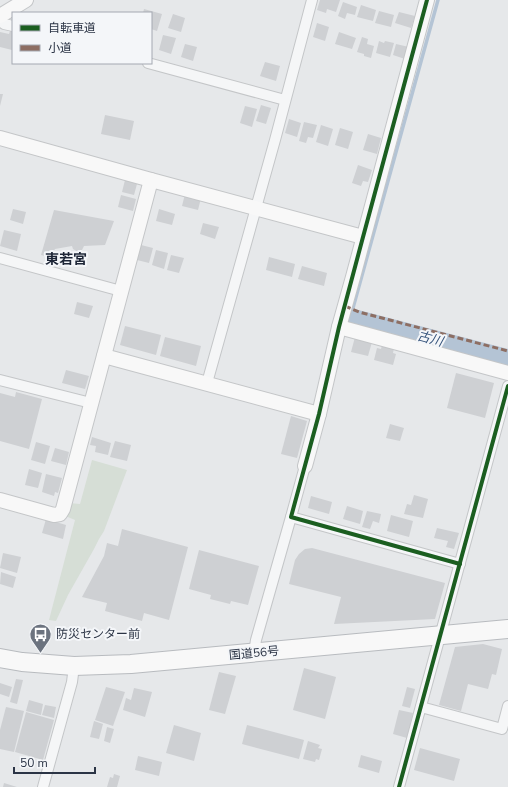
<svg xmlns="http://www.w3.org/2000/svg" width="508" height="787" viewBox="0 0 508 787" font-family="'Nunito Sans','Noto Sans JP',sans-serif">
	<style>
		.green { fill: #d6ded6 }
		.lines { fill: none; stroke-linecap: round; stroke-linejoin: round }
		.stream { stroke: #b4c4d5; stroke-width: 3.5 }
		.river { stroke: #b4c4d5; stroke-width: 20 }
		.building { fill: #ced0d3 }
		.street-casing { stroke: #c4c6c8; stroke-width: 12 }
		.secondary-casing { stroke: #c4c6c8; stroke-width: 16 }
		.highway-casing { stroke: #b8bbbf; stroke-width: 20 }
		.street { stroke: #f5f6f7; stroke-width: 10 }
		.secondary { stroke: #f8f8f8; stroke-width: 14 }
		.highway { stroke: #f8f8f8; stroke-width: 18 }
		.quiet { stroke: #8d6e63; stroke-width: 3; stroke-dasharray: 6 3; stroke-linecap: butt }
		.cycleway-casing { stroke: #f4f6f9; stroke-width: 6 }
		.cycleway { stroke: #1b5e20; stroke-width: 4 }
		.labels { text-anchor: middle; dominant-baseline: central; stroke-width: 4; stroke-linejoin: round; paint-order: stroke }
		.poi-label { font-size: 12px; fill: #2b3445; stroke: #f4f6f9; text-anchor: start }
		.street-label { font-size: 12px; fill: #2b3445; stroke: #f4f6f9 }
		.water-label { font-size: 13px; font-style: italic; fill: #34527a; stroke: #f4f6f9 }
		.quarter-label { font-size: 14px; font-weight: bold; fill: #1d2536; stroke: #f4f6f9 }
	</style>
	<rect width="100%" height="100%" fill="#e6e8ea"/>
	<path class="green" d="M92,460L127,470L104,531L99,539L94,549L68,595L56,621L49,620L75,520L63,515L69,503L80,504Z"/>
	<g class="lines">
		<path class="stream" d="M353,319V308L438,0"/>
		<path class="river" d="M353,319L507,359"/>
	</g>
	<g class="building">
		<path d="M320,0H340L336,12L327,9L326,13L317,10Z"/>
		<path d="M343,2L357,7L355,15L347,13L345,19L338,16Z"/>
		<path d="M361,5L376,10L373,21L357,17Z"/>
		<path d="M144,9L162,14L157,31L151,29V13H143Z"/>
		<path d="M379,11L394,15L391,27L375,23Z"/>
		<path d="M399,12L415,16L411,28L395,23Z"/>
		<path d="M173,14L185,18L181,32L168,28Z"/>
		<path d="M317,23L329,27L325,41L313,37Z"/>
		<path d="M10,31L13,32L12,50L0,47V32L9,34Z"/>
		<path d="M339,32L356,38L352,49L335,44Z"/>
		<path d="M163,35L176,38L171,54L159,50Z"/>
		<path d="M362,37L368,39L367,44L374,46L371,58L364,56V54L357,52Z"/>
		<path d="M379,41L384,43L385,41L394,43L390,57L376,53Z"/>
		<path d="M185,44L197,47L193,61L181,57Z"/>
		<path d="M396,44L409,47L405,59L393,55Z"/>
		<path d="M265,62L280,66L276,81L260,76Z"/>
		<path d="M0,94H3L0,106Z"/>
		<path d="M261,105L271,108L266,124L256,121Z"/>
		<path d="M245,106L257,109L252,127L240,123Z"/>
		<path d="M105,115L134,121L130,140L101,134Z"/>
		<path d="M289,119L301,123L297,137L285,133Z"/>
		<path d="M304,122L317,125L313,138L308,137L306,143L299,141Z"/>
		<path d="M321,125L333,129L328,146L316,142Z"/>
		<path d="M340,128L353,132L348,149L335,145Z"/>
		<path d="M368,134L381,138L377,154L363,150Z"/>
		<path d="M358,165L372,170L368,182L363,181L361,186L352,183Z"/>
		<path d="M125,180L137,184L134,195L122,192Z"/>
		<path d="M185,194L201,198L198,210L182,206Z"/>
		<path d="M121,195L136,199L133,211L118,207Z"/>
		<path d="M13,209L26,212L23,224L10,220Z"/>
		<path d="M159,209L175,214L172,225L156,221Z"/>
		<path d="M54,210L114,221L105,245L84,246L82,250L78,252L73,249L72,246L55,249L50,257L41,255Z"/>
		<path d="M203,223L219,227L215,239L200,234Z"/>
		<path d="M4,230L21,234L17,251L0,246Z"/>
		<path d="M141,245L153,248L149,263L137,260Z"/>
		<path d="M156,250L168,253L164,269L152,265Z"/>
		<path d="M171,255L184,258L179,273L167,270Z"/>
		<path d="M269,257L295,264L292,277L266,270Z"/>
		<path d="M302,266L327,273L324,286L298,279Z"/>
		<path d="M77,302L93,306L89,318L74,314Z"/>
		<path d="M125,326L161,335L156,355L120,345Z"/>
		<path d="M165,337L201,346L196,366L160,356Z"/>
		<path d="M355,337L372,342L368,356L351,352Z"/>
		<path d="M382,345L394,348L393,353L396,354L393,365L374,360L377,348L381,349Z"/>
		<path d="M66,370L89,376L85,389L62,383Z"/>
		<path d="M456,373L494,383L485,418L447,408Z"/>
		<path d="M16,392L42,399L29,449L0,441V393L15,397Z"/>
		<path d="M291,416L307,421L297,458L281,454Z"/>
		<path d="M390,424L404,428L400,441L386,438Z"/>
		<path d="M92,437L111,443L108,455L95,452L96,446L90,445Z"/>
		<path d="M115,441L131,445L127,461L110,457Z"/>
		<path d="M36,442L50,446L45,464L31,460Z"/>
		<path d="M55,448L69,452L66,465L51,461Z"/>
		<path d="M29,469L42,473L38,488L25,485Z"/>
		<path d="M46,474L62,478L58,493L55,492L54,496L42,492Z"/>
		<path d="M414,495L428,499L423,518L404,514L407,504L411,505Z"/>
		<path d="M311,496L332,502L329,514L308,508Z"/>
		<path d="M347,506L363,511L360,524L343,519Z"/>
		<path d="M367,511L381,514L379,523L373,521L370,529L362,527Z"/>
		<path d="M391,515L413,521L409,537L387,531Z"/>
		<path d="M46,519L66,525L63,539L42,533Z"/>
		<path d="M437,528L459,533L454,549L446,547L448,541L434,538Z"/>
		<path d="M122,529L188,547L169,620L144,613L142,621L105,611L107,603L82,597L104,556L107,543L118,546Z"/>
		<path d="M312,548L445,583L435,619L334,624L341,597L289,584L295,560L299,554L305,549Z"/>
		<path d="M199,550L259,566L248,605L231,601L230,604L210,599L211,595L189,589Z"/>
		<path d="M3,553L21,557L17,573L0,568Z"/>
		<path d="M1,572L16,577L13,588L0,584Z"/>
		<path d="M483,644L502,649L496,675L492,674L488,689L468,684L461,711L439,705L455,647Z"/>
		<path d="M304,668L336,677L325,719L293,710Z"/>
		<path d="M219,672L236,676L225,714L209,710Z"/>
		<path d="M16,679L23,680L17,704L10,702Z"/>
		<path d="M0,683L12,687L9,697L0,694Z"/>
		<path d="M106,687L125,692L113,726L95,720Z"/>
		<path d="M407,687L415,689L410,708L402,706Z"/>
		<path d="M134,688L152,692L145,717L123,710L126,698L131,700Z"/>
		<path d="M29,700L43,704L41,715L26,711Z"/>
		<path d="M45,705L56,707L54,718L42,715Z"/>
		<path d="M6,707L24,711L14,752L0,749V730Z"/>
		<path d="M399,710L413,713L407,738L393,734Z"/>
		<path d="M26,712L54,720L43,760L15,752Z"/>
		<path d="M94,721L103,724L99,739L90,737Z"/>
		<path d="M174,725L201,733L194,761L166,753Z"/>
		<path d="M247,725L304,740L299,759L242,744Z"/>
		<path d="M107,727L114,729L110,743L104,741Z"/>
		<path d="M308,741L320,745L318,748L322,749L319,760L316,759L315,762L303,759Z"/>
		<path d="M420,748L460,759L454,781L414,770Z"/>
		<path d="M361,755L382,761L379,773L358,767Z"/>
		<path d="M138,756L162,762L159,776L135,770Z"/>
		<path d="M114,774L120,776L117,787H107L110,777L113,778Z"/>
		<path d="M4,783L17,787H3Z"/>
	</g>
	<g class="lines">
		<defs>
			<g id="street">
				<path d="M0,20L4,24L13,26"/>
				<path d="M148,63L285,100"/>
				<path d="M0,258L121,291"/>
				<path d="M0,380L91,403"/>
				<path d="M207,383L275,140L312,0"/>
				<path d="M305,466L291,517L460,564"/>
				<path d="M254,653L256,640L291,517"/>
				<path d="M421,707L502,729L508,706"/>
				<path d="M43,787L72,682L74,666"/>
				<path d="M399,787L508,386"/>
			</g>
			<g id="secondary">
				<path d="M0,16L26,0"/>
				<path d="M0,138L151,180L363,237"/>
				<path d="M339,327L508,373"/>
				<path d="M104,356L319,414"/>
				<path d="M305,466L319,414L339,327L353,277L427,0"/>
				<path d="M0,500L54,515L60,514L63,509L151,180"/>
			</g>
			<path id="highway" d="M0,658L22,662L74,666L131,664L508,629"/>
		</defs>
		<use href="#street" class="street-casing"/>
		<use href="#secondary" class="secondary-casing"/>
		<use href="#highway" class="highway-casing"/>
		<use href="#street" class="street"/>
		<use href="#secondary" class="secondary"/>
		<use href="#highway" class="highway"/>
		<path class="quiet" d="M345,306L359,312L508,351"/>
		<defs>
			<g id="cycleway">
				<path d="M427,0L363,237L339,327L319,414L291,517L460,564"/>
				<path d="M399,787L508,386"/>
			</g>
		</defs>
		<use href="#cycleway" class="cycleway-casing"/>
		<use href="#cycleway" class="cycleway"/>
	</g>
	<defs>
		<symbol id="bus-pin" viewBox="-11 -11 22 30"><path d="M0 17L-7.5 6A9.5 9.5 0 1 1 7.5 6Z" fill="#6c737f" stroke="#f4f6f9"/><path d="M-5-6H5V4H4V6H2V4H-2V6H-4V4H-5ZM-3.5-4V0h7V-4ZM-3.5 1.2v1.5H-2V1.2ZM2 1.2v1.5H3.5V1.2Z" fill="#fff"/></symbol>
	</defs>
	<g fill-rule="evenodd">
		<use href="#bus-pin" x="28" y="622" width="25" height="34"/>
	</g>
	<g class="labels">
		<g class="poi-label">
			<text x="56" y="634">防災センター前</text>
		</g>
		<g class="street-label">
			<text transform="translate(254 653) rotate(-5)">国道56号</text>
		</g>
		<g class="water-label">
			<text transform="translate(430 339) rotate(15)">古川</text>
		</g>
		<g class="quarter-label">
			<text x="66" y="259">東若宮</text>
		</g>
	</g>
	<rect x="12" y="12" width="140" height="52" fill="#f4f6f9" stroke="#a4a8b1"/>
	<rect x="20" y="25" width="20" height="6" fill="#1b5e20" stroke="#a4a8b1"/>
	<text x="48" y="32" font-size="12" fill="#2b3445">自転車道</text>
	<rect x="20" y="45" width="20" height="6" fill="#8d6e63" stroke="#a4a8b1"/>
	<text x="48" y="52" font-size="12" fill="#2b3445">小道</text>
	<path d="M14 767v6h81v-6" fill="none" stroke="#2b3445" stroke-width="2"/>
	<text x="20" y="767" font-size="12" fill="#2b3445" stroke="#f4f6f9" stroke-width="3" paint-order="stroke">50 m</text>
</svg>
